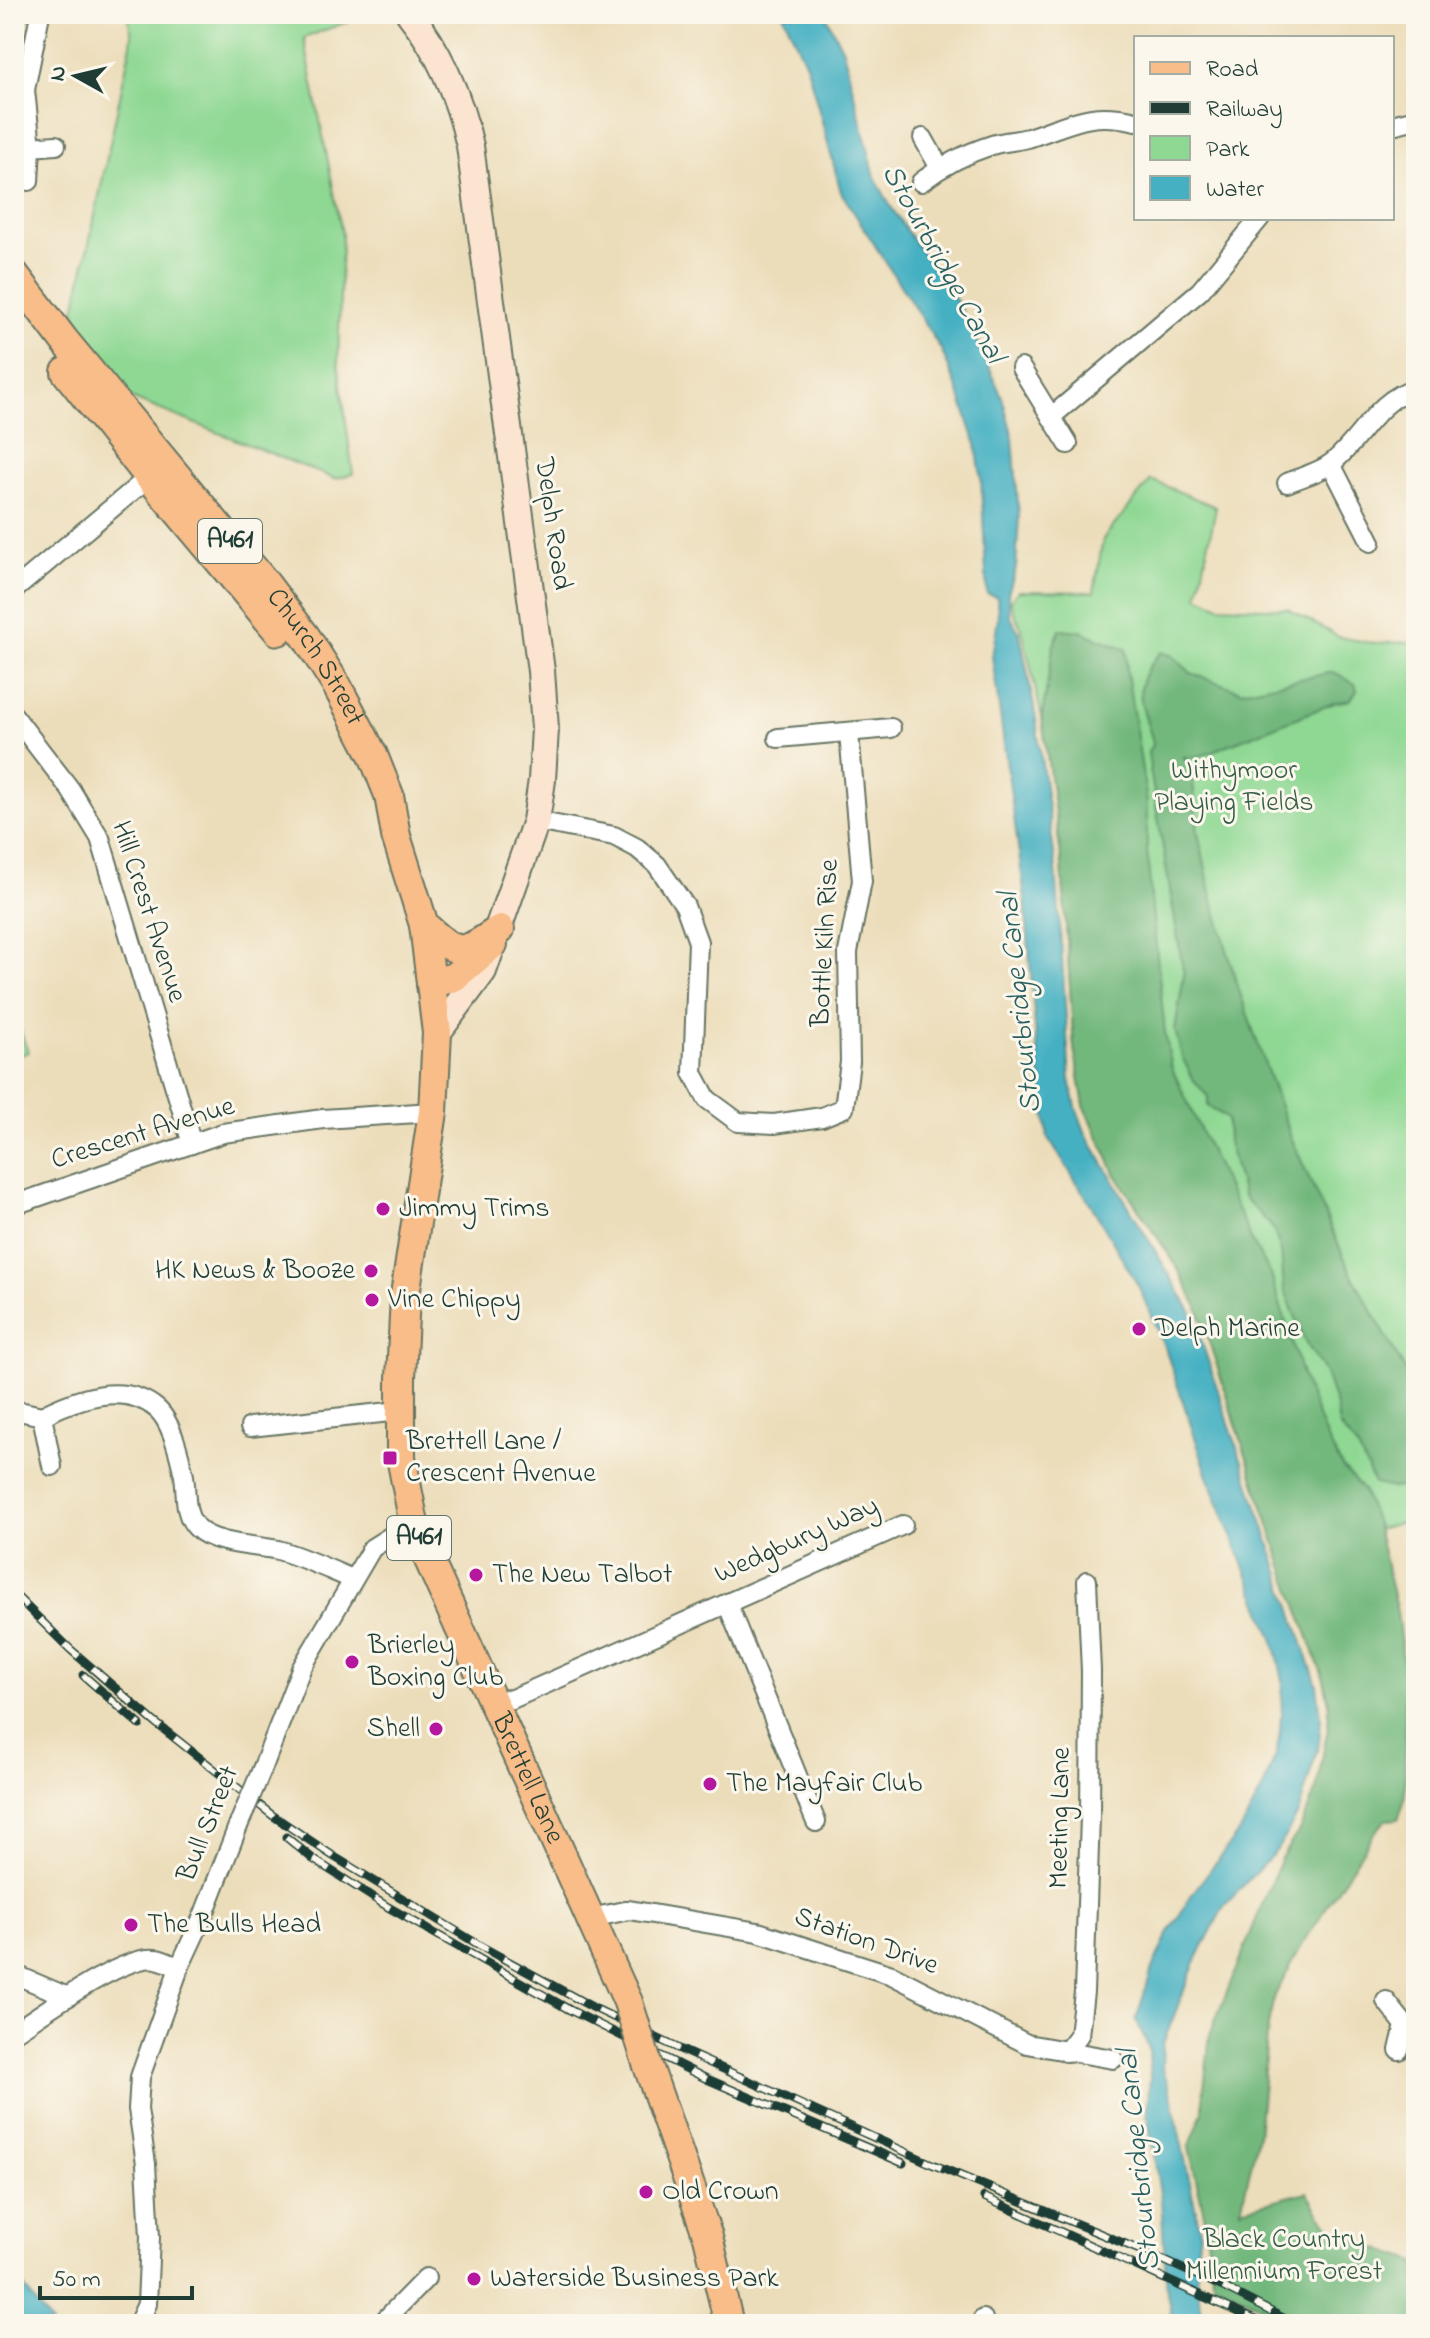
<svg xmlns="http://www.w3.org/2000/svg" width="1430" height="2338" viewBox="0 0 1430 2338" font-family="'Indie Flower',sans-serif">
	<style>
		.green { fill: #8ed893; stroke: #568a64; stroke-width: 2 }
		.forest { fill: #72b87d; stroke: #487a58; stroke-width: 2 }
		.water { fill: #44b0c2; stroke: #32767b; stroke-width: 2 }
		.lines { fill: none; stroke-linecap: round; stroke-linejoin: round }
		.street-casing { stroke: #677563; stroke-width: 22 }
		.secondary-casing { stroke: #677563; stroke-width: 30 }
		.primary-casing { stroke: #677563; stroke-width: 32 }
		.street { stroke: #fff; stroke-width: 18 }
		.secondary { stroke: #fce5d0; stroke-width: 26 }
		.primary { stroke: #f8bd89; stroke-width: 28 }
		.rail-casing { stroke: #1f3d34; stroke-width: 9 }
		.rail { stroke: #fbf7ec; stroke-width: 6; stroke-dasharray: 18; stroke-linecap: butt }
		.street-bridge-casing { stroke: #677563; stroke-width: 22; stroke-linecap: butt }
		.primary-bridge-casing { stroke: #677563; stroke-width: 32; stroke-linecap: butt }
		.street-bridge { stroke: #fff; stroke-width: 18 }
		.primary-bridge { stroke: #f8bd89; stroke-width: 28 }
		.poi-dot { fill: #b5179e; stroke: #fbf7ec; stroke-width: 3 }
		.labels { text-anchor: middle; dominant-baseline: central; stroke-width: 6; stroke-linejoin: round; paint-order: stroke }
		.shield { fill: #fbf7ec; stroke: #61756b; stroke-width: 2 }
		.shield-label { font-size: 26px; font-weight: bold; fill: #1f3d34 }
		.street-label { font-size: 28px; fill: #1f3d34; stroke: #fbf7ec }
		.park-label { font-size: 28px; fill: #355c47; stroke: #fbf7ec }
		.poi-label { font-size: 28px; fill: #1f3d34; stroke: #fbf7ec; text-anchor: start }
		.water-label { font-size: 30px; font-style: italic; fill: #2a605f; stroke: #fbf7ec }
	</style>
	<rect width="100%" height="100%" fill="#fbf7ec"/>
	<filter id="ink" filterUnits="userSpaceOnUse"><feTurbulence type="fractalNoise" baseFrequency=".0125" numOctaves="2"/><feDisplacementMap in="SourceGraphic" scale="16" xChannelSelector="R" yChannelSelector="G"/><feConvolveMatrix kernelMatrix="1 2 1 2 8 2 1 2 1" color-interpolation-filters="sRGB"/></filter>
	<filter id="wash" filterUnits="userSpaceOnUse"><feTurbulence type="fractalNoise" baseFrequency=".006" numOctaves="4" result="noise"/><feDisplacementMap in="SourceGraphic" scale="32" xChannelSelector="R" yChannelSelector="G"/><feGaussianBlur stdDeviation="1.8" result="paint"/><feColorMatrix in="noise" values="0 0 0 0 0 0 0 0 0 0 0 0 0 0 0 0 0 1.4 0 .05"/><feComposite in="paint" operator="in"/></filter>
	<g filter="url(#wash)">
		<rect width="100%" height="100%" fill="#ecddba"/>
		<g class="green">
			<path d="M127,14H368L304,38L342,234L338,362L353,474L335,479L123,395L71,329L131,44L132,35Z"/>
			<path d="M1151,480L1216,507L1198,596L1220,606L1288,609L1339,637L1371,643L1416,642V1518L1280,1558L1198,1308L1176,1265L1116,1175L1084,1105L1074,1048L1062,864L1042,718L1023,633C1019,620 1012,613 1011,600L1018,591L1094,592L1103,539Z"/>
			<path d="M14,1013L28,1052L14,1058Z"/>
		</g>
		<g class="forest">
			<path d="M1060,629L1080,631L1126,649L1127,672L1147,802V849L1151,898L1165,1033L1172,1069L1252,1241L1271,1275L1304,1381L1325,1434L1342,1467L1363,1490L1376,1523L1397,1612L1405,1676V1799L1398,1819L1386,1820L1374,1833L1301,1947L1274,1997L1268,2026L1258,2135L1241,2209L1307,2192L1320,2214L1336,2234L1416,2262V2324H1296L1213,2282L1204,2214L1189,2148L1203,2112V2098L1210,2034L1281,1858L1300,1829L1316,1790L1328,1728L1329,1703L1324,1680L1280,1558L1198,1308L1176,1265L1116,1175L1084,1105L1074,1048L1062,864L1042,718L1053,648Z"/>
			<path d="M1161,652L1173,656L1191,673L1241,691L1334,672L1355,684L1357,691L1350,700L1334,703L1195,758L1184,757L1192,772L1198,833L1211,893L1236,982L1290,1135L1350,1271L1416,1390V1484L1393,1488L1374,1484L1359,1450L1339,1426L1336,1406L1324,1371L1305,1341L1284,1288L1281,1251L1273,1228L1243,1196L1228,1142L1227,1119L1208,1106V1097L1193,1079L1182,1057L1175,1030L1184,975L1150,769L1148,752L1153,743C1143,703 1127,688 1161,652Z"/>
		</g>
		<g class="water">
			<path d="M783,14H825L843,50L875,177L888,202L910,236L956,300L979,344L1002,397L1013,437L1019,517L1016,568L1008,594L1010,616L1020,634L1035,712L1056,868L1070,1079L1076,1107L1086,1134L1192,1313L1317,1685L1321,1717L1319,1744L1298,1814L1277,1850L1224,1906L1195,1962L1163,2044L1162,2066L1171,2094L1200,2230L1196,2261L1199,2297L1205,2324H1173L1167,2293L1161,2199L1147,2114L1150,2077L1149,2048L1136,2020L1152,1969L1166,1938L1192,1894L1241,1829L1263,1788L1276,1754L1280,1732L1283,1680L1274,1641L1209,1479L1166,1351L1139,1287L1090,1203L1048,1138L1036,1040L1025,898L992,656L998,618L997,597L987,594L981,477L976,444L959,393L942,351L841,192L807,66Z"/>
			<path d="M14,2273L51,2324H14Z"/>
		</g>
	</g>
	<g filter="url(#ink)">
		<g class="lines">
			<defs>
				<g id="street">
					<path d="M1392,125L1416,119"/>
					<path d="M923,138L940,168"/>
					<path d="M31,147L56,145"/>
					<path d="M29,181L31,147L25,90L40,14"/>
					<path d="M921,182C942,166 967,153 992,145C1004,141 1017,141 1028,138C1072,124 1087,110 1136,121"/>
					<path d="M1021,368L1068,444"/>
					<path d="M1051,417L1200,291L1260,218"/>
					<path d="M1331,464L1371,542"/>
					<path d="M1287,483C1301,477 1321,472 1333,462C1363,437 1376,400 1416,388"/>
					<path d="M14,590L149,477"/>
					<path d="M14,716L70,789L100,838L192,1144"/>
					<path d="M778,738L891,728"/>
					<path d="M536,821L614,836L637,848L657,865L685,906L698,942L693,1073L707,1099L738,1122L774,1124L822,1117L844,1108L850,1062L848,952L862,881L849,733"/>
					<path d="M14,1205L223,1133L323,1119L433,1112"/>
					<path d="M19,1411L42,1416L52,1466"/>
					<path d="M42,1416C75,1399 124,1381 157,1409C172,1422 180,1457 184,1476C187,1494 183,1514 197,1528C214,1545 256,1545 278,1550C303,1557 328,1569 352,1579"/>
					<path d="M250,1427L400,1411"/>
					<path d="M727,1603L816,1822"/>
					<path d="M493,1700L512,1699L903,1525"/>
					<path d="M263,1767L301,1669L372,1548L391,1536L415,1529"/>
					<path d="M591,1918L629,1910L758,1932L892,1975L1027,2044L1113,2059"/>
					<path d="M14,1974L68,1997"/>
					<path d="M1386,2001L1405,2025L1399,2050"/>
					<path d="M14,2032C42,2014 125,1953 156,1959C164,1960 172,1965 179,1968"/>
					<path d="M1066,2052L1079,2035L1084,1992L1090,1817L1091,1671L1087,1581"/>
					<path d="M138,2324L147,2304L150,2237L146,2164L138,2109L140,2077L179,1968L204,1914L238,1826"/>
					<path d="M381,2324L426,2278"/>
					<path d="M980,2324L983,2319"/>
				</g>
				<path id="secondary" d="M410,14C441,53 459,97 470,146L541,671L545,729L542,780L536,821L483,971L437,1033"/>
				<g id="primary">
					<path id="s1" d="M14,274L64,340L262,579L306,637L337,686L373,755L389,795L396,836L424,925L437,1033L433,1112L405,1295L401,1378V1457L415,1529L628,2002"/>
					<path d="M66,372L149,477L278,631"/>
					<path d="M424,925C459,957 461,956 500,929"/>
					<path d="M431,984L454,977L493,944"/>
					<path d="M648,2066L708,2237L729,2324"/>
				</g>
			</defs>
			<use href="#street" class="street-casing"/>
			<use href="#secondary" class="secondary-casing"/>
			<use href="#primary" class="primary-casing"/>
			<use href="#street" class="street"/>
			<use href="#secondary" class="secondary"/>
			<use href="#primary" class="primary"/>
			<defs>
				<g id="rail">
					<path d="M14,1594L70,1649L152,1720L272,1815L333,1856L484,1948L592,2007L688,2053L932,2164L1152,2255L1225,2288L1295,2324"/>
					<path d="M83,1675L140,1725"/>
					<path d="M286,1837L313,1859L388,1907L570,2010L707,2079L903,2163"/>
					<path d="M984,2197L1264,2324"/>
				</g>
			</defs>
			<use href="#rail" class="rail-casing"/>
			<use href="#rail" class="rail"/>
			<defs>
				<path id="street-bridge" d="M238,1826L263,1767"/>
				<path id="primary-bridge" d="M628,2002L648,2066"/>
			</defs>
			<use href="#street-bridge" class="street-bridge-casing"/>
			<use href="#primary-bridge" class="primary-bridge-casing"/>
			<use href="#street-bridge" class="street-bridge"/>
			<use href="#primary-bridge" class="primary-bridge"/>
		</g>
	</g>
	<g class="poi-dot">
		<circle cx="383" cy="1209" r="8"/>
		<circle cx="371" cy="1271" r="8"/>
		<circle cx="372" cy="1300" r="8"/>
		<circle cx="1139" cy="1329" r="8"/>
		<rect x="382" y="1450" width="16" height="16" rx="4"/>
		<circle cx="476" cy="1575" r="8"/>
		<circle cx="352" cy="1662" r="8"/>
		<circle cx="436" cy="1729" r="8"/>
		<circle cx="710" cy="1784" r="8"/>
		<circle cx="131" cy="1925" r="8"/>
		<circle cx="646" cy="2192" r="8"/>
		<circle cx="474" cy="2279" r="8"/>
	</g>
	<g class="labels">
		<g class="shield">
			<rect x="198" y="519" width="64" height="44" rx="6"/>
			<rect x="387" y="1516" width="64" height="44" rx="6"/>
		</g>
		<g class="shield-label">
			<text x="230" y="541">A461</text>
			<text x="419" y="1538">A461</text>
		</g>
		<g class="street-label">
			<text transform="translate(552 524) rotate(82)">Delph Road</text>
			<text stroke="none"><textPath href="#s1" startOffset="488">Church Street</textPath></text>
			<text transform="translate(148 912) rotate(72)">Hill Crest Avenue</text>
			<text transform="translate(826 943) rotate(-87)">Bottle Kiln Rise</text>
			<text transform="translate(143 1134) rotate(-17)">Crescent Avenue</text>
			<text transform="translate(797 1541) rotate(-24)">Wedgbury Way</text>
			<text stroke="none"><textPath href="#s1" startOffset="1662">Brettell Lane</textPath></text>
			<text transform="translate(1061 1818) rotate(-89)">Meeting Lane</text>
			<text transform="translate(209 1824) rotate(-68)">Bull Street</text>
			<text transform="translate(866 1942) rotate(20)">Station Drive</text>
		</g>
		<g class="park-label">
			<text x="1234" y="771">Withymoor<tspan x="1234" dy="32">Playing Fields</tspan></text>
			<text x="1284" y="2240">Black Country<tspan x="1284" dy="32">Millennium Forest</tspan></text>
		</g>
		<g class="poi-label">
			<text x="399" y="1209">Jimmy Trims</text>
			<text x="355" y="1271" text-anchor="end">HK News &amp; Booze</text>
			<text x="388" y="1300">Vine Chippy</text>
			<text x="1155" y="1329">Delph Marine</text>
			<text x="406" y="1442">Brettell Lane /<tspan x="406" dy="32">Crescent Avenue</tspan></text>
			<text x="492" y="1575">The New Talbot</text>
			<text x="368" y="1646">Brierley<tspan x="368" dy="32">Boxing Club</tspan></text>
			<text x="420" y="1729" text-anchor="end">Shell</text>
			<text x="726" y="1784">The Mayfair Club</text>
			<text x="147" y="1925">The Bulls Head</text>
			<text x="662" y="2192">Old Crown</text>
			<text x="490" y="2279">Waterside Business Park</text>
		</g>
		<g class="water-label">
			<text transform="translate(942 264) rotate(61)">Stourbridge Canal</text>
			<text transform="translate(1021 1003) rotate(-96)">Stourbridge Canal</text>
			<text transform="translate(1140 2160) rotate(-96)">Stourbridge Canal</text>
		</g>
	</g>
	<rect width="1430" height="2338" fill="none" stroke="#fbf7ec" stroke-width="48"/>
	<rect x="1134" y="36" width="260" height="184" fill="#fbf7ec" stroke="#a3ada2" stroke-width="2"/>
	<rect x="1150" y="62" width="40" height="12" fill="#f8bd89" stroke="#a3ada2" stroke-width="2"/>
	<text x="1206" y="76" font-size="24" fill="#1f3d34">Road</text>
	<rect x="1150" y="102" width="40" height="12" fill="#1f3d34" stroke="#a3ada2" stroke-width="2"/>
	<text x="1206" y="116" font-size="24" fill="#1f3d34">Railway</text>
	<rect x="1150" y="136" width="40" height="24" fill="#8ed893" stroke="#a3ada2" stroke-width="2"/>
	<text x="1206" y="156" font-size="24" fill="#1f3d34">Park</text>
	<rect x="1150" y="176" width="40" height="24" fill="#44b0c2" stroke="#a3ada2" stroke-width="2"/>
	<text x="1206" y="196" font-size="24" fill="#1f3d34">Water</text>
	<g transform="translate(76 76) rotate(278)" stroke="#fbf7ec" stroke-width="6" paint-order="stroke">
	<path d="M0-6L14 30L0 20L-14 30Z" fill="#1f3d34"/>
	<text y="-12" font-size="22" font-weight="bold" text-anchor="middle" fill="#1f3d34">N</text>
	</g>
	<path d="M40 2286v12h152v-12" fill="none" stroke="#1f3d34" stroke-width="4"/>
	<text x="52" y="2286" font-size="24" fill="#1f3d34" stroke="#fbf7ec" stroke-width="6" paint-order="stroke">50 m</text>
</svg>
